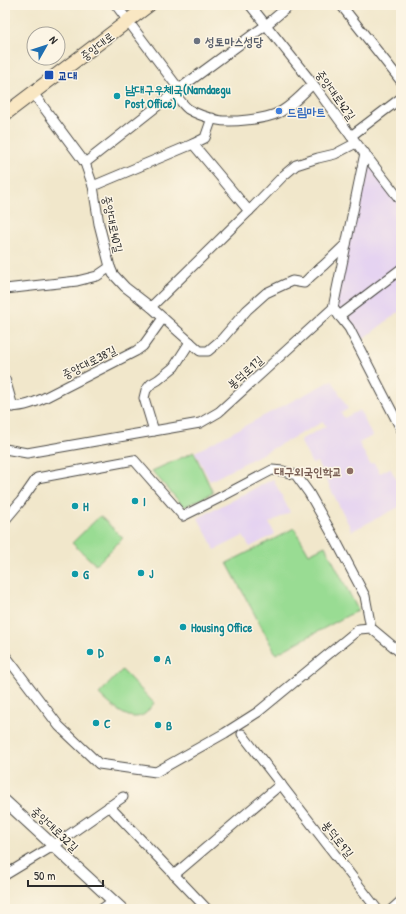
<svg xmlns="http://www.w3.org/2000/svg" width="406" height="914" viewBox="0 0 406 914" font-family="'Patrick Hand','Poor Story',sans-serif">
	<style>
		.built { fill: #e5d3f1 }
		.green { fill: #99dc93; stroke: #62845f }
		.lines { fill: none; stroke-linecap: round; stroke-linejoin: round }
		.minor-casing { stroke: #494743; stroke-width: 11 }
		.tertiary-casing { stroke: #494743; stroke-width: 13 }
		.secondary-casing { stroke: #494743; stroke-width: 15 }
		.minor { stroke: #fff; stroke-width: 9 }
		.tertiary { stroke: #fff; stroke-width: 11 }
		.secondary { stroke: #f9e7c3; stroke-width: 13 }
		.worship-dot { fill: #6b7280; stroke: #fcf5e5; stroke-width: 1.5 }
		.transit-dot { fill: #1a4fb4; stroke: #fcf5e5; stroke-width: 1.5 }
		.culture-dot { fill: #0f9aa8; stroke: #fcf5e5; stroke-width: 1.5 }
		.shop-dot { fill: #3f7fe0; stroke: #fcf5e5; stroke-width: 1.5 }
		.education-dot { fill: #8d6e63; stroke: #fcf5e5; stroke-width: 1.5 }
		.labels { text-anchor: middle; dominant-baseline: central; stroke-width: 3; stroke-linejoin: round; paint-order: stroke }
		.worship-label { font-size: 12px; font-weight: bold; fill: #5b616d; stroke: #fcf5e5; text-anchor: start }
		.street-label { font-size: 12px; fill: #2b2b2b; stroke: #fcf5e5 }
		.transit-label { font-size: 12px; font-weight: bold; fill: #164399; stroke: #fcf5e5; text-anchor: start }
		.culture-label { font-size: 12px; font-weight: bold; fill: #0d838f; stroke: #fcf5e5; text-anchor: start }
		.shop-label { font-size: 12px; font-weight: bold; fill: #366cbe; stroke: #fcf5e5; text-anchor: start }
		.education-label { font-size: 12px; font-weight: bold; fill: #785e54; stroke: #fcf5e5; text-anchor: end }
	</style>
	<rect width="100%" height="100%" fill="#fcf5e5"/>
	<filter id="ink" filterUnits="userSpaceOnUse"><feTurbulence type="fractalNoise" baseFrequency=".025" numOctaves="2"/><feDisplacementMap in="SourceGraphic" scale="8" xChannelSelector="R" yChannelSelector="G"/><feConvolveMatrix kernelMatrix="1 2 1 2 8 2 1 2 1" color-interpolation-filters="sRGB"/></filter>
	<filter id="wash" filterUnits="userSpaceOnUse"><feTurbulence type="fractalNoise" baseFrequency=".012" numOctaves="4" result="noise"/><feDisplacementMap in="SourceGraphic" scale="16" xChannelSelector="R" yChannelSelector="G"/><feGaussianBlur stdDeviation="0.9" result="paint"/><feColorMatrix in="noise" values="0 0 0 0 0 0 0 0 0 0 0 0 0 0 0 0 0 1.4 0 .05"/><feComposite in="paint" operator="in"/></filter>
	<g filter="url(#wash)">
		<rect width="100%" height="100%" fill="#f1e7cb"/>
		<g class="built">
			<path d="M365,153L401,199V310L362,340L339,316L333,308Z"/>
			<path d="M332,380L348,409L341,413L344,418L360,410L372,436L359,443L370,464L374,463L380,473L390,468L401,488V506L352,531L317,462L312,464L300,440L326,426L323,422L210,481L195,452Z"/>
			<path d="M273,479L290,512L269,523L275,534L250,547L243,536L215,550L198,518Z"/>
		</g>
		<g class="green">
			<path d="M194,452L213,493L184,507L152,471Z"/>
			<path d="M100,516L123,538L96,565L72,543Z"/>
			<path d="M294,528L309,554L325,546L358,610L276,654L227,563L276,538Z"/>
			<path d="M122,670L154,703C151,706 149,710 146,713C130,726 110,704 99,694Z"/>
		</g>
	</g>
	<g filter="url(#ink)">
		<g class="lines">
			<defs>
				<g id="minor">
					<path d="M116,5L179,89"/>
					<path d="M250,5L313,84L351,136L401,201"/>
					<path d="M341,5L401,81"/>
					<path d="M33,93L85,163L93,186L99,224L110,267L113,274L125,287L151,307L200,351H208L221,340L247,310L266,293L283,285L292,281L304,283L311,276L324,265L346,244"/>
					<path d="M174,93C178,98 183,105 188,109C196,114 209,118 217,120C230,123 266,119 278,113C290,108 303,93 313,84"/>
					<path d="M212,118L205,138L193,144L249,211"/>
					<path d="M351,136L401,98"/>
					<path d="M85,163L179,89L266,25L290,5"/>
					<path d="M93,186L193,144"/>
					<path d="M5,289L77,281L97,276L110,267"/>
					<path d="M151,307L254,206L283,176L296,165L318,158L335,154L356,143"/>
					<path d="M333,308L349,328L401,429"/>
					<path d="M339,316L401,269"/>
					<path d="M5,379L13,407"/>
					<path d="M5,407C21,407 29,405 44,398L136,351L143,346L163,318"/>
					<path d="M154,431L144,398L146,390L151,384L158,380L174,367L190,342"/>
					<path d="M5,449L27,453L113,438L200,423L219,412L333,308L365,153"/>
					<path d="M5,520L21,501L37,478L134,460L183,516L217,499L272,470L283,471L296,475L309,493L335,539L365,596L371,628"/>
					<path d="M5,655L59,726L99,764L156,772L225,733L258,712L359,629L371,628L401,653"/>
					<path d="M242,734L377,909"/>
					<path d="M109,806L207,909"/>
					<path d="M5,875L53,846L123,797"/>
					<path d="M174,875L281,784"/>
					<path d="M102,909L113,901"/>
					<path d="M392,909L401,901"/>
				</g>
				<path id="tertiary" d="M5,801L122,909"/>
				<path id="secondary" d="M5,114L149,5"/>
			</defs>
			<use href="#minor" class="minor-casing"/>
			<use href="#tertiary" class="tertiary-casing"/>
			<use href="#secondary" class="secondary-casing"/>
			<use href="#minor" class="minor"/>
			<use href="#tertiary" class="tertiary"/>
			<use href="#secondary" class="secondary"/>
		</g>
	</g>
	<circle class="worship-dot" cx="197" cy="41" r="4"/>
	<rect class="transit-dot" x="44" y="70" width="10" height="10" rx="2"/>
	<g class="culture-dot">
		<circle cx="117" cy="96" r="4"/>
		<circle cx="135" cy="501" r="4"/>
		<circle cx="75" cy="506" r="4"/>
		<circle cx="141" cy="573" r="4"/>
		<circle cx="75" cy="574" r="4"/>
		<circle cx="183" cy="627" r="4"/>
		<circle cx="90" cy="652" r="4"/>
		<circle cx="157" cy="659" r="4"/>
		<circle cx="96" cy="723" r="4"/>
		<circle cx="158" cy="725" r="4"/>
	</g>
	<circle class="shop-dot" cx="279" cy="111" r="4"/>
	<circle class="education-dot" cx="350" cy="471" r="4"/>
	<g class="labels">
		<g class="worship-label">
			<text x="205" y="41">성토마스성당</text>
		</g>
		<g class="street-label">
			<text transform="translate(97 46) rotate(-37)">중앙대로</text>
			<text transform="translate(336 95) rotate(54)">중앙대로42길</text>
			<text transform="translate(113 224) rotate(78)">중앙대로40길</text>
			<text transform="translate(89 362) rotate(-27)">중앙대로38길</text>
			<text transform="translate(245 372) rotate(-42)">봉덕로1길</text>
			<text transform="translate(55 829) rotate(43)">중앙대로32길</text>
			<text transform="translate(338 839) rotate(52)">봉덕로9길</text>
		</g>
		<g class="transit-label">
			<text x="58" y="75">교대</text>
		</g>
		<g class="culture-label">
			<text x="125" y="89">남대구우체국(Namdaegu<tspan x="125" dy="14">Post Office)</tspan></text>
			<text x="143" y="501">I</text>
			<text x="83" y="506">H</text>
			<text x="149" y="573">J</text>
			<text x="83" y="574">G</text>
			<text x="191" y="627">Housing Office</text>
			<text x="98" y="652">D</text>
			<text x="165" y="659">A</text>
			<text x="104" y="723">C</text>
			<text x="166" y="725">B</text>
		</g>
		<g class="shop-label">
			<text x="287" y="111">드림마트</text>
		</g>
		<g class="education-label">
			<text x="342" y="471">대구외국인학교</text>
		</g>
	</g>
	<rect width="406" height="914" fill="none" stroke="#fcf5e5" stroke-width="20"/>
	<g transform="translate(46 46) rotate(51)"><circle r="19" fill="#fcf5e5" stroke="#a8a49b"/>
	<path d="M0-3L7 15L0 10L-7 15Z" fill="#1f6fb2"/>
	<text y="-6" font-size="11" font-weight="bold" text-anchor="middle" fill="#2b2b2b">N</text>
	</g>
	<path d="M28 880v6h75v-6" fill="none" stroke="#2b2b2b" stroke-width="2"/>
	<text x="34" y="880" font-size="12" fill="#2b2b2b" stroke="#fcf5e5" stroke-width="3" paint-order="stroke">50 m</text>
</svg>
